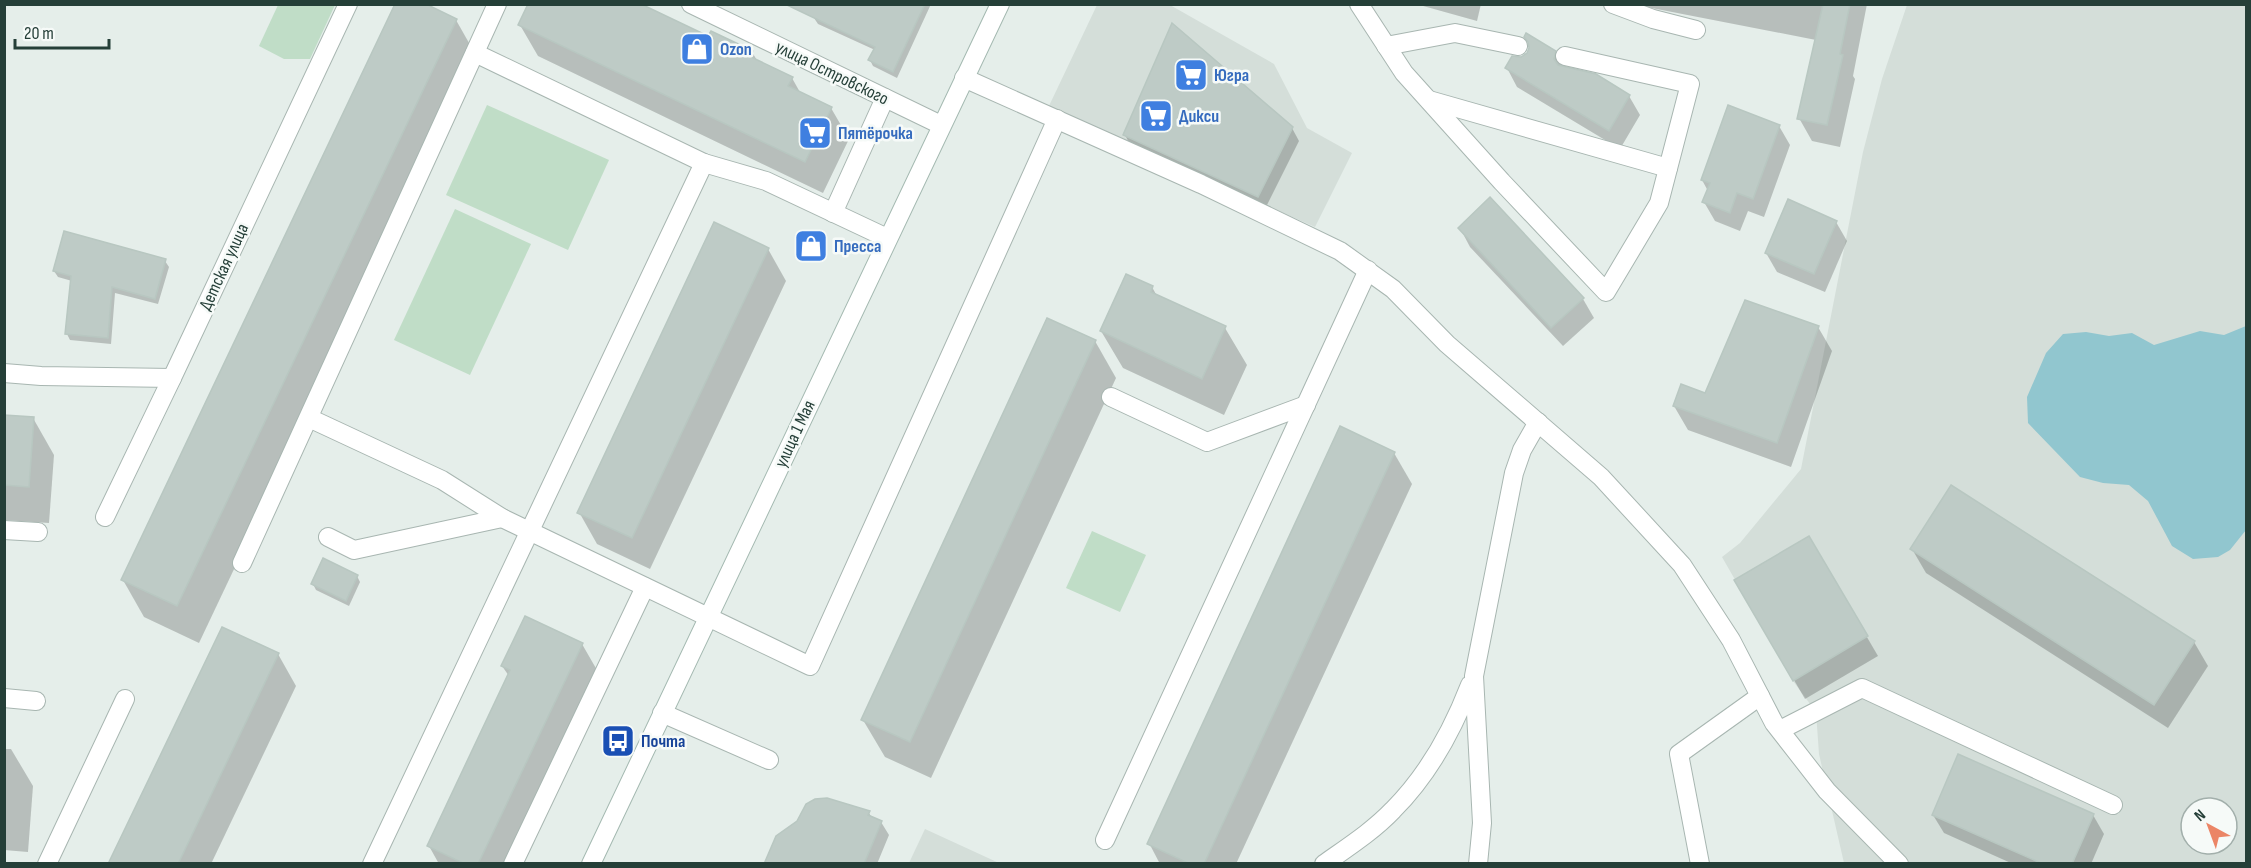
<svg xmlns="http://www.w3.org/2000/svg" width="2251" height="868" viewBox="0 0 2251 868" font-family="'Sofia Sans Condensed',sans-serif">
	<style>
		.built { fill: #d4ded9; fill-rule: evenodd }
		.green { fill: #c0ddc7 }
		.water { fill: #91c6cf }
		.shadow { fill: #0003 }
		.building { fill: #becbc6; stroke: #b8c7c1; stroke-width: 1.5 }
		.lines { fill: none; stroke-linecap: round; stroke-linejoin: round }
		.lane-casing { stroke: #a8b6b1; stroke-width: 20 }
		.street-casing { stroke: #a8b6b1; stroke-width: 20 }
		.secondary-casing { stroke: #a4b9b1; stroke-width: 20 }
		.lane { stroke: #fff; stroke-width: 18 }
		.street { stroke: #fff; stroke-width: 18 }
		.secondary { stroke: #fff; stroke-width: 18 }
		.labels { text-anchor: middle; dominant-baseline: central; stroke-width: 5; stroke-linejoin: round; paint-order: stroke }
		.shop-label { font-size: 18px; font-weight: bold; fill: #366cbe; stroke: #f6faf8; text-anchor: start }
		.street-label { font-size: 18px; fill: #253f38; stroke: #f6faf8 }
		.transit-label { font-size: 18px; font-weight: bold; fill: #164399; stroke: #f6faf8; text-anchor: start }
	</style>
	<rect width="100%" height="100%" fill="#e5eeea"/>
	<g class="built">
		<path d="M1097,5H1170L1274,64L1307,128L1352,153L1315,227L1048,108Z"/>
		<path d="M1907,5H2246V863H1844L1819,754L1816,712L1793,681L1722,557L1740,543L1801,469L1863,152L1882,79ZM2191,808H2227V844H2191Z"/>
		<path d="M925,829L999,863H909Z"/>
	</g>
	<g class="green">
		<path d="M278,5H335L310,59H284L259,46Z"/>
		<path d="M487,105L609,160L568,250L446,195Z"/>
		<path d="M455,209L531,244L470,375L394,340Z"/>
		<path d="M1092,531L1146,555L1120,612L1066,588Z"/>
	</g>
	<path class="water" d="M2246,326V530L2230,550L2218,557L2193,559L2172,546L2148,501L2129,485L2103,483L2080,477L2028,423L2027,397L2046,353L2063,334L2086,332L2109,336L2132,333L2154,345L2200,331L2224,335Z"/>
	<g class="shadow">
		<path d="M821,4H931L897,78L873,66L870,60L875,50L818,24L814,18Z"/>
		<path d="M1416,4H1481L1477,21Z"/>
		<path d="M1631,4H1867L1853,76L1855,79L1840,147L1812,141L1799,118L1816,40Z"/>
		<path d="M456,20L477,57L199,643L144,617L123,580Z"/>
		<path d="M520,25L752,52L758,62L792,78L801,94L831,108L849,139L823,193L538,56Z"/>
		<path d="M1554,52L1564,68L1629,96L1640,115L1620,149L1517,87L1507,68L1521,58Z"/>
		<path d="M1779,126L1790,145L1764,217L1748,211L1740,231L1715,221L1704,202L1708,191L1702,180Z"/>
		<path d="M1292,128L1299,141L1265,209L1132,148L1125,135Z"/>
		<path d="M1836,222L1847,241L1825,292L1777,272L1766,253Z"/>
		<path d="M1460,228L1583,299L1594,318L1563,346L1470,247Z"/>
		<path d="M768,249L786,281L650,569L597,544L579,512Z"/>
		<path d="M165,261L169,267L158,304L115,293L111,344L70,340L67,334L72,281L58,277L54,271Z"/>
		<path d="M1152,287L1157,296L1225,328L1247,365L1224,415L1123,368L1101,331Z"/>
		<path d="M1818,327L1832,351L1791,467L1688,430L1674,406L1705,395Z"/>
		<path d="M1095,341L1116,378L931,778L885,757L863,720Z"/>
		<path d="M4,416L33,418L54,455L49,523L4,520Z"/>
		<path d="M1394,453L1412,484L1236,864H1160L1149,843Z"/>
		<path d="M1809,538L1878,656L1805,699L1736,580Z"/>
		<path d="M1912,549L2194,642L2208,666L2168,728L1926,573Z"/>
		<path d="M357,576L360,582L349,606L316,590L313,584Z"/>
		<path d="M582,644L605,684L520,864H439L429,846L509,676L502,666Z"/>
		<path d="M278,654L296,686L211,864H110Z"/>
		<path d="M4,749H11L33,786L28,852L4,850Z"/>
		<path d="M869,813L872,818L881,822L889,835L877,864H767Z"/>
		<path d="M1933,815H2093L2104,834L2091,864H2013L1944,833Z"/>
	</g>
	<g class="building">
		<path d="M395,4H426L457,19L177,606L121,580Z"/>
		<path d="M528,4H641L708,36L711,31L753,51L751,57L793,77L788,86L832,107L805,162L518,25Z"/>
		<path d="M785,4H925L893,72L868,60L875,47Z"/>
		<path d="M1823,4H1850L1840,54L1843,55L1827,125L1797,119Z"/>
		<path d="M1172,23L1293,127L1258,197L1123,135Z"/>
		<path d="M1526,33L1556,51L1554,59L1558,65L1596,74L1630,95L1609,131L1505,68L1512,56L1521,57L1527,53L1529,48L1528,42L1524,37Z"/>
		<path d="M1728,105L1780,125L1753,199L1737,193L1730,213L1702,202L1710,183L1701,180Z"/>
		<path d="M1490,197L1584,298L1551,328L1458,228Z"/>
		<path d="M1788,199L1837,221L1814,274L1765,253Z"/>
		<path d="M714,222L769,248L632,538L577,513Z"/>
		<path d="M64,231L166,259L155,299L112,287L108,338L65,334L71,276L53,271Z"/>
		<path d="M1126,274L1153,286L1151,292L1226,326L1202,379L1100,331Z"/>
		<path d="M1745,300L1819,326L1777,443L1673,406L1681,384L1705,393Z"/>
		<path d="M1047,318L1096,340L910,742L861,720Z"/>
		<path d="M4,415L34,417L29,487L4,485Z"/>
		<path d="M1340,426L1395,452L1204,864H1190L1147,844Z"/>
		<path d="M1951,485L2195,641L2154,705L1910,549Z"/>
		<path d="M1809,536L1868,636L1793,681L1734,580Z"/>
		<path d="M323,558L358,575L346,601L311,584Z"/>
		<path d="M525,616L583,643L478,864H465L427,846L510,670L501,666Z"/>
		<path d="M222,627L279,653L178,864H108Z"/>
		<path d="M1958,754L2094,814L2072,864H2043L1932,815Z"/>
		<path d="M827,798L870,811L868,815L882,821L864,864H764L776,836L797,821L806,804L815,799Z"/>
	</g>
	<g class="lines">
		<defs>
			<g id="lane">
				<path d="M1359,4L1404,73L1502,182L1606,292L1659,203L1690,84L1565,56"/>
				<path d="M1613,4L1653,19L1696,30"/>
				<path d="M1386,46L1455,33L1518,46"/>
				<path d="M475,53L704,163L766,181L887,238"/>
				<path d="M964,78L1201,184L1340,251L1393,289L1447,344L1601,477L1682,565L1731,640L1774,723L1827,791L1899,864"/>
				<path d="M1429,100L1668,168"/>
				<path d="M833,213L885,98"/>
				<path d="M1111,397L1207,442L1306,405"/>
				<path d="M309,418L442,480L502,518L810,666L1057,119"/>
				<path d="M105,517L172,378"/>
				<path d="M4,530L38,532"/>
				<path d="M328,537L354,550L502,518"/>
				<path d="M242,563L497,4"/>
				<path d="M4,698L36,701"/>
				<path d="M662,713L769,760"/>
				<path d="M1780,730L1862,688L2113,805"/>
				<path d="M1105,840L1368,270"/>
				<path d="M47,864L125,699"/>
				<path d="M372,864L704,163"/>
				<path d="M513,864L645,587"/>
				<path d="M1324,864C1348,847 1373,831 1393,810C1427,776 1453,729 1470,685"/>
				<path d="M1478,864L1482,823L1474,676L1514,473L1522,450L1538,422"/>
				<path d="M1700,864L1679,754L1760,696"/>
			</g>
			<g id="street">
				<path d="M691,4L941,125"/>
				<path d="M4,373L41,376L172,378L348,4"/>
			</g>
			<path id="secondary" d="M591,864L1000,4"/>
		</defs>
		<use href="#lane" class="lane-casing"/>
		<use href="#street" class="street-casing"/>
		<use href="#secondary" class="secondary-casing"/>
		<use href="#lane" class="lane"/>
		<use href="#street" class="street"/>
		<use href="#secondary" class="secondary"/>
	</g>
	<defs>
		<symbol id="shop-square" viewBox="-11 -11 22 22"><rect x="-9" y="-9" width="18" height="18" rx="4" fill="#3f7fe0" stroke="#f6faf8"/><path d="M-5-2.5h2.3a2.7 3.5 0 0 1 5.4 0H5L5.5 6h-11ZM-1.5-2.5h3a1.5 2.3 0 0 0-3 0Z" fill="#fff"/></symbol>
		<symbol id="supermarket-square" viewBox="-11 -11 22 22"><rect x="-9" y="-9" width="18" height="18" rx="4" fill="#3f7fe0" stroke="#f6faf8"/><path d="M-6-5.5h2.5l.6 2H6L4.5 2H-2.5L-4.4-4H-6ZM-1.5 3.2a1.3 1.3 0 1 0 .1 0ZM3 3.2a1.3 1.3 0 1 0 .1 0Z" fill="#fff"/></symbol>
		<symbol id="bus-square" viewBox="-11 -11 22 22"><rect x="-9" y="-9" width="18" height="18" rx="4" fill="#1a4fb4" stroke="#f6faf8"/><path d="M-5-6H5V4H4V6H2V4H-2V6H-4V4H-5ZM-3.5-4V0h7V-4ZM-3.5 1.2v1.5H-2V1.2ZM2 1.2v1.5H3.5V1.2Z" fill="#fff"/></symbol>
	</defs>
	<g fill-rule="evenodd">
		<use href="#shop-square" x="678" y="30" width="38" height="38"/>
		<use href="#supermarket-square" x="1172" y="56" width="38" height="38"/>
		<use href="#supermarket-square" x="1137" y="97" width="38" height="38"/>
		<use href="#supermarket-square" x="796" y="114" width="38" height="38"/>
		<use href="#shop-square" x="792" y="227" width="38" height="38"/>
		<use href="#bus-square" x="599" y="722" width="38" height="38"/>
	</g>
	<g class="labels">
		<g class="shop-label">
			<text x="720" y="49">Ozon</text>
			<text x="1214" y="75">Югра</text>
			<text x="1179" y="116">Дикси</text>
			<text x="838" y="133">Пятёрочка</text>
			<text x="834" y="246">Пресса</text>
		</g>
		<g class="street-label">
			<text transform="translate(832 73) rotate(26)">улица Островского</text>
			<text transform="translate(224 267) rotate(-65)">Детская улица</text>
			<text transform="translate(795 434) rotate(-65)">улица 1 Мая</text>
		</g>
		<g class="transit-label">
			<text x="641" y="741">Почта</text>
		</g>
	</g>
	<rect width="2251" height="868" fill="none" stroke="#253f38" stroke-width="12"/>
	<g transform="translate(2209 826) rotate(319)"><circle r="28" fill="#f6faf8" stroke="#a2afab" stroke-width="1.5"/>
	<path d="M0-4.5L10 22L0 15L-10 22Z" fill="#eb8566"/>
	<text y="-9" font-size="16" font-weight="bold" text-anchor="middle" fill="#253f38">N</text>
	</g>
	<path d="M15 39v9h94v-9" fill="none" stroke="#253f38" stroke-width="3"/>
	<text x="24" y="39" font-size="18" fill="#253f38" stroke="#f6faf8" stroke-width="4.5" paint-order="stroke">20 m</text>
</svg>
